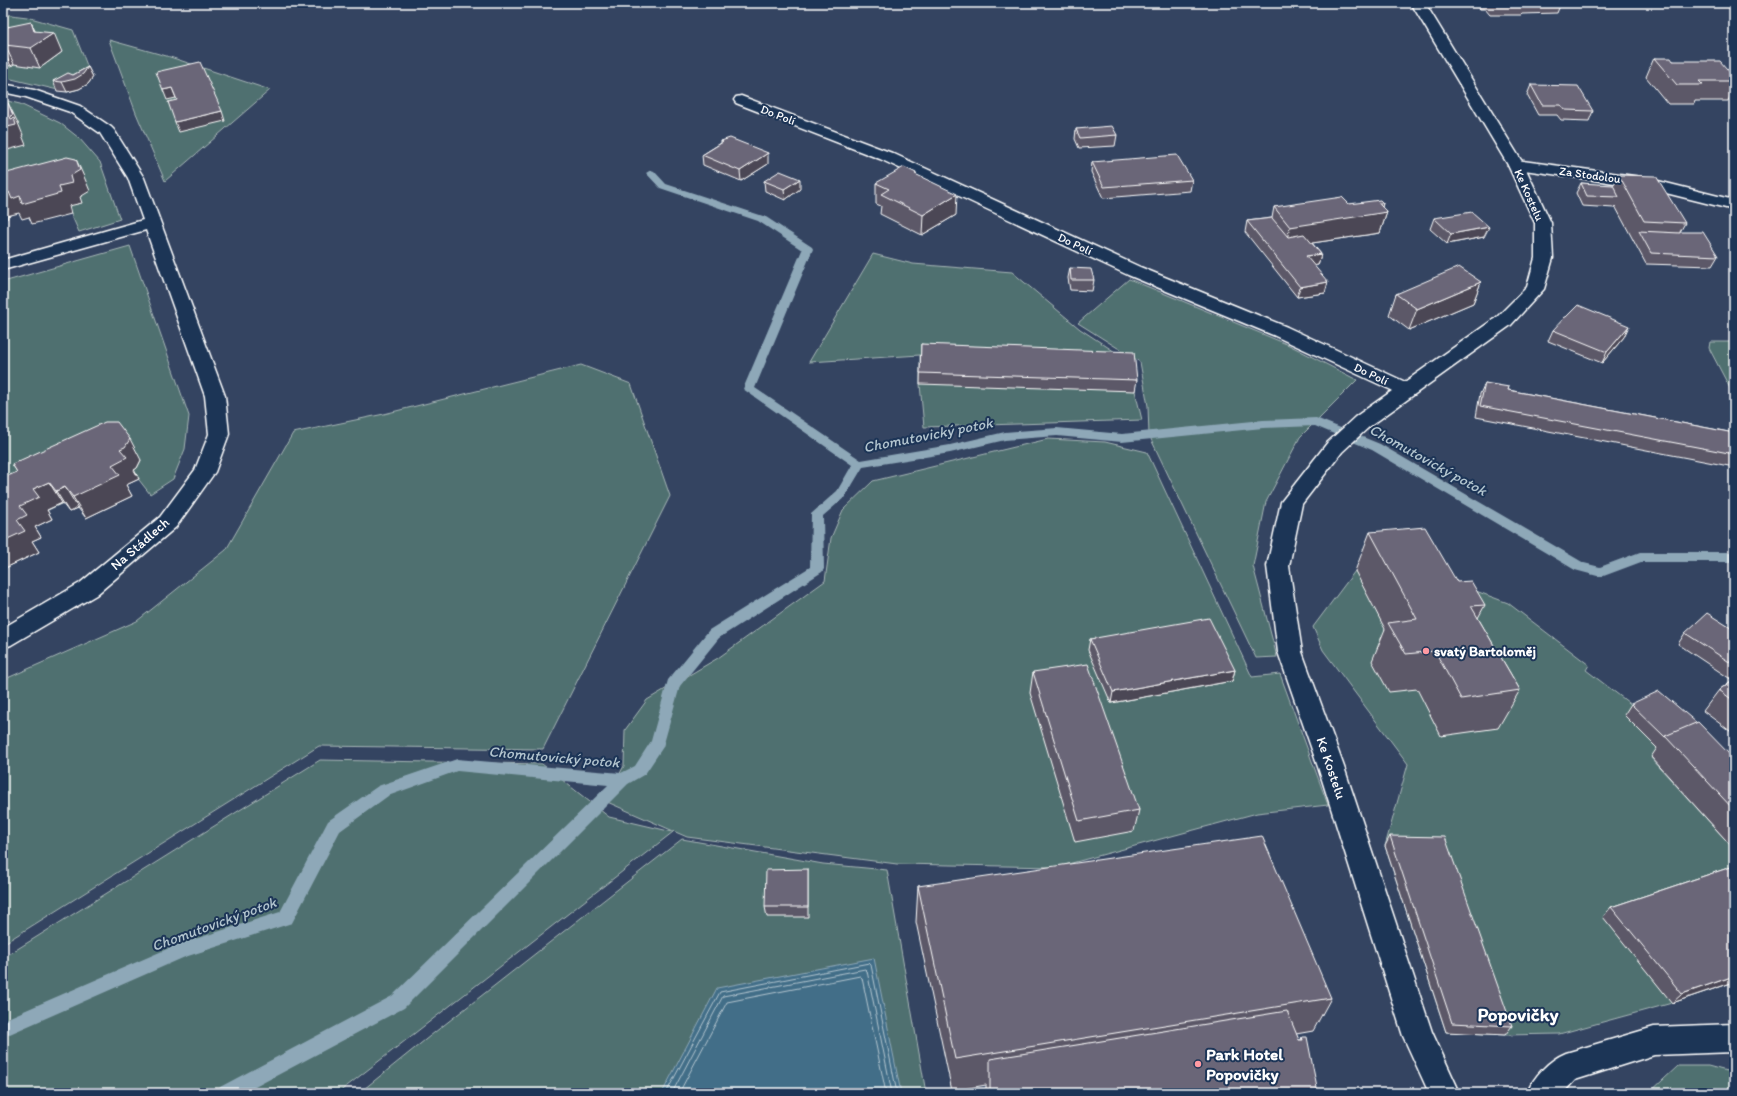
<svg xmlns="http://www.w3.org/2000/svg" width="1737" height="1096" viewBox="0 0 1737 1096" font-family="Itim,sans-serif">
	<style>
		.green { fill: #4f6f6f; stroke: #a7b7b7 }
		.water { fill: #426e88; stroke: #8ea8b8 }
		.lines { fill: none; stroke-linecap: round; stroke-linejoin: round }
		.shore { stroke: #b3c5cf; stroke-width: 1 }
		.stream { fill: #8ea8b8; fill-rule: evenodd }
		.lane-casing { stroke: #fff; stroke-width: 3 }
		.street-casing { stroke: #fff; stroke-width: 3 }
		.secondary-casing { stroke: #fff; stroke-width: 3 }
		.lane { fill: #1d3557; fill-rule: evenodd }
		.street { fill: #1d3557; fill-rule: evenodd }
		.secondary { fill: #1d3557; fill-rule: evenodd }
		.wall { fill: #5c5867; stroke: #fff }
		.shaded-wall { fill: #4b4754; stroke: #fff }
		.building { fill: #6b6678; stroke: #fff }
		.poi-dot { fill: #ff9aa2; stroke: #1d3557; stroke-width: 1.5 }
		.labels { text-anchor: middle; dominant-baseline: central; stroke-width: 4; stroke-linejoin: round; paint-order: stroke }
		.far-street-label { font-size: 12px; fill: #fff; stroke: #1d3557 }
		.street-label { font-size: 14px; fill: #fff; stroke: #1d3557 }
		.poi-label { font-size: 14px; font-weight: bold; fill: #fff; stroke: #1d3557; text-anchor: start }
		.water-label { font-size: 15px; font-style: italic; fill: #b3c5cf; stroke: #1d3557 }
		.near-poi-label { font-size: 17px; font-weight: bold; fill: #fff; stroke: #1d3557; text-anchor: start }
		.near-quarter-label { font-size: 19px; font-weight: bold; fill: #fff; stroke: #1d3557 }
	</style>
	<rect width="100%" height="100%" fill="#344461"/>
	<filter id="ink" filterUnits="userSpaceOnUse"><feTurbulence type="fractalNoise" baseFrequency=".025" numOctaves="2"/><feDisplacementMap in="SourceGraphic" scale="8" xChannelSelector="R" yChannelSelector="G"/><feConvolveMatrix kernelMatrix="1 2 1 2 8 2 1 2 1" color-interpolation-filters="sRGB"/></filter>
	<g filter="url(#ink)">
		<g class="green">
			<path d="M3,14L27,17L73,30L92,78L58,90L3,77Z"/>
			<path d="M109,40L170,57L270,90L165,181L136,113Z"/>
			<path d="M3,100L20,104L60,123L79,138L100,162L120,219L79,232L71,214L67,198L3,217Z"/>
			<path d="M130,246L189,416L185,449L173,479L150,494L132,471L46,511L3,533V282Z"/>
			<path d="M873,254L913,264L1012,272L1080,329L1132,363L1135,391L1142,420L924,427L920,384V355L809,362Z"/>
			<path d="M1129,279L1289,345L1357,380L1300,437L1266,502L1253,566L1277,657L1256,658L1149,435L1148,406L1140,362L1078,323Z"/>
			<path d="M1710,342H1734V396L1709,348Z"/>
			<path d="M581,365L631,384L670,496L543,749L319,746L3,944V680L137,621L226,550L293,433L384,414Z"/>
			<path d="M1048,439L1105,442L1147,452L1252,677L1280,674L1328,805L1257,813L1057,867L897,864L687,837L605,801L624,766L625,730L647,700L718,658L825,581L831,538L843,510L873,481Z"/>
			<path d="M1409,566L1508,603L1589,665L1586,670L1637,709L1663,753L1651,758L1734,849V982L1672,1003L1559,1034L1505,1035L1446,1032L1385,846L1408,764L1323,650L1313,627L1355,571Z"/>
			<path d="M320,760L542,764L609,817L673,832L338,1093H3V958Z"/>
			<path d="M682,839L823,864L887,870L926,1093H359L430,1036Z"/>
			<path d="M1678,1066H1708L1734,1073V1093H1649Z"/>
		</g>
		<path class="water" d="M874,958L901,1093H662L717,988Z"/>
		<g class="lines">
			<g class="shore">
				<path d="M666,1093L720,992L869,963L871,965L897,1093"/>
				<path d="M672,1093L723,996L865,969L867,971L892,1093"/>
				<path d="M679,1093L727,1002L860,976L862,978L886,1093"/>
			</g>
			<path class="stream" d="M651,170L654,171L666,184L766,217L812,247L813,249L755,388L861,460L950,445L1005,432L1057,428L1122,434L1263,420L1316,418L1380,444L1584,563L1600,567L1640,552H1734V562H1641L1601,577L1575,570L1372,450L1315,426L1263,428L1122,442L1057,436L1005,440L950,453L863,467L845,497L823,516L824,569L822,572L719,638L680,686L663,747L645,774L628,784L404,1008L244,1093H217L220,1087L392,996L608,785L457,771L388,796L340,831L292,923L185,957L3,1037V1020L176,945L280,912L328,821L378,786L457,759L621,773L635,766L651,741L668,680L709,630L810,567L811,514L837,491L852,465L743,389L802,250L758,221L660,188L646,173Z"/>
			<defs>
				<path id="lane" d="M1734,1024V1052L1654,1055L1575,1080L1563,1093H1527C1534,1076 1549,1060 1566,1053L1654,1027Z"/>
				<g id="street">
					<path d="M3,84L34,90L80,106L111,127L114,130L144,178L225,396L229,434L215,472L176,527L96,595L11,645L3,648V628L80,583L160,517L195,470L209,434L205,396L146,230L3,270V260L143,220L128,178L100,133L70,112L26,97L3,92Z"/>
					<path d="M741,96L892,153L1140,267L1287,327L1414,386L1417,390L1414,394L1407,396L1400,394L1273,335L1128,275L880,159L736,103L734,100L736,97Z"/>
					<path d="M1516,160L1642,177L1734,200V210L1642,187L1510,168L1508,165L1510,162Z"/>
				</g>
				<path id="secondary" d="M1411,3H1425L1524,165L1551,223L1553,258L1544,289L1511,325L1369,427L1342,452L1302,504L1289,566L1302,652L1344,767L1432,1032L1460,1093H1429L1403,1036L1318,767L1278,652L1267,566L1281,502L1328,442L1355,417L1497,317L1527,287L1535,258V223L1508,165Z"/>
			</defs>
			<use href="#lane" class="lane-casing"/>
			<use href="#street" class="street-casing"/>
			<use href="#secondary" class="secondary-casing"/>
			<use href="#lane" class="lane"/>
			<use href="#street" class="street"/>
			<use href="#secondary" class="secondary"/>
		</g>
		<g class="wall">
			<path d="M1476,3H1561L1557,13L1522,14L1521,15H1490L1485,9H1480Z"/>
			<path d="M3,26L35,31L62,52L40,68L14,64L11,66L3,65Z"/>
			<path d="M1654,58L1673,61L1734,77V89L1728,101H1695L1694,104H1668L1646,77Z"/>
			<path d="M88,67L93,77L88,84L79,89L67,92L57,91L53,81L73,75Z"/>
			<path d="M1531,85L1593,111L1589,121L1561,120L1557,115H1538L1527,95Z"/>
			<path d="M1076,129L1117,135L1115,146L1079,148L1075,139Z"/>
			<path d="M721,141L768,164L741,181L703,165L702,155L721,143Z"/>
			<path d="M1092,162L1192,180L1190,191L1103,198L1091,172Z"/>
			<path d="M916,173V174L956,215L922,235L880,214L881,206L876,204V183Z"/>
			<path d="M1619,175L1685,223L1680,232L1718,256L1712,266L1646,264L1615,206L1614,208L1582,206L1576,193L1581,183L1613,186Z"/>
			<path d="M764,181L800,189L785,200L765,191Z"/>
			<path d="M1383,203L1382,207L1387,212L1380,233L1312,243L1321,254L1318,265H1314L1325,293L1297,297L1245,232L1247,221L1272,218L1274,207Z"/>
			<path d="M1434,218L1484,237L1447,244L1430,229Z"/>
			<path d="M1070,268L1094,280L1092,291L1070,290L1068,278Z"/>
			<path d="M1481,282L1473,303L1409,330L1389,315L1396,294Z"/>
			<path d="M1553,330L1624,337L1602,363L1548,341Z"/>
			<path d="M921,344L1137,380L1135,391L920,384Z"/>
			<path d="M1485,383L1508,390L1734,433V467L1476,417L1480,394Z"/>
			<path d="M141,460L137,468L134,470L139,479L126,485L132,496L86,518L78,508L69,512L62,503L47,510L52,519L35,527L41,537L32,541L39,552L3,569V478L17,472L12,464Z"/>
			<path d="M1370,532L1457,582L1485,605L1478,618L1520,690L1498,728L1441,736L1417,689L1389,692L1372,661L1385,629L1355,571Z"/>
			<path d="M1734,630V734L1703,711L1719,690L1732,680L1678,644L1685,633Z"/>
			<path d="M1090,639L1235,670L1232,681L1111,703L1088,650Z"/>
			<path d="M1033,672L1139,810L1134,831L1075,842L1030,693Z"/>
			<path d="M1631,704L1734,759V849L1651,757L1657,748L1624,715Z"/>
			<path d="M1390,836L1512,1026L1505,1035L1446,1032L1385,846Z"/>
			<path d="M1734,866V982L1672,1003L1603,917L1611,907Z"/>
			<path d="M808,869V917H767L765,907Z"/>
			<path d="M918,886L1331,998L1313,1031L1296,1034L1299,1040H1301L1302,1037L1318,1093H986V1085L952,1091L916,922Z"/>
		</g>
		<g class="shaded-wall">
			<path d="M31,22L40,42L54,33L62,52L40,68L31,48L34,31Z"/>
			<path d="M5,45L14,64L11,66L3,49V46Z"/>
			<path d="M88,67L93,77L88,84L79,89L67,92L62,82Z"/>
			<path d="M172,88L176,98L167,100L163,90Z"/>
			<path d="M4,98L12,115L8,103L18,123L23,135H22L26,145L3,151V128L6,103Z"/>
			<path d="M222,111L225,121L179,132L175,122Z"/>
			<path d="M768,153V164L741,181L740,171Z"/>
			<path d="M76,159L85,179L90,191L80,197L82,203L69,206L71,214L32,224L29,217L22,219L19,213L7,216L8,218L3,220V194L9,192L59,186L70,176Z"/>
			<path d="M800,179V189L785,200L784,189Z"/>
			<path d="M957,194L956,215L922,235L923,215Z"/>
			<path d="M1378,203H1383L1380,213L1387,212L1380,233L1285,247L1290,227Z"/>
			<path d="M1489,227L1484,237L1447,244L1451,234Z"/>
			<path d="M1321,254L1318,265L1303,267L1306,256Z"/>
			<path d="M1328,282L1325,293L1297,297L1300,287Z"/>
			<path d="M1481,282L1473,303L1409,330L1417,309Z"/>
			<path d="M1629,326L1624,337L1602,363L1607,352Z"/>
			<path d="M130,439L141,460L137,468L134,470L139,479L126,485L132,496L86,518L73,497L112,465L120,449Z"/>
			<path d="M49,482L62,503L47,510L52,519L35,527L41,537L32,541L39,552L3,569V541L17,520L20,506L33,489Z"/>
			<path d="M65,487L78,508L69,512L56,491Z"/>
			<path d="M1235,670L1232,681L1111,703L1113,692Z"/>
			<path d="M1734,976V982L1672,1003L1682,994Z"/>
		</g>
		<g class="building">
			<path d="M31,22L34,31L54,33L31,48L5,45L3,46V26L7,27Z"/>
			<path d="M1654,58H1671L1673,61H1720L1734,77V81H1699L1703,85H1677Z"/>
			<path d="M200,62L222,111L175,122L168,102L177,100L172,88L163,90L156,72Z"/>
			<path d="M88,67L83,74L75,79L62,82L53,81L68,73L73,75Z"/>
			<path d="M1531,85L1578,86L1593,111L1565,110L1561,105H1542Z"/>
			<path d="M3,98H4L6,103H8L13,115L10,116L11,119L14,118L16,125L3,128Z"/>
			<path d="M1112,126L1117,135L1080,138L1076,129Z"/>
			<path d="M730,138L768,153L740,171L702,155L723,142L721,141Z"/>
			<path d="M1177,155L1192,180L1104,187L1092,162Z"/>
			<path d="M67,157L76,159L80,170L70,176L72,183L59,186L61,193L22,204L20,196L12,199L9,192L3,194V174Z"/>
			<path d="M904,167L916,173L915,174L957,194L923,215L881,194L889,189L876,183Z"/>
			<path d="M780,171L800,179L784,189L764,181Z"/>
			<path d="M1619,175L1656,176L1685,223L1644,221Z"/>
			<path d="M1581,183L1613,185L1619,197L1587,196Z"/>
			<path d="M1342,197L1349,204L1380,200L1383,203H1378L1387,212L1290,227L1274,207Z"/>
			<path d="M1472,212L1489,227L1451,234L1434,218Z"/>
			<path d="M1272,218L1288,237L1304,234L1321,254L1306,256L1328,282L1300,287L1247,221Z"/>
			<path d="M1639,231L1680,233V232H1703L1718,256L1651,253Z"/>
			<path d="M1459,267L1481,282L1417,309L1396,294Z"/>
			<path d="M1070,268L1091,269L1094,280H1071Z"/>
			<path d="M1578,305L1629,326L1607,352L1553,330L1565,317H1566Z"/>
			<path d="M921,344L1134,352L1137,380L920,373Z"/>
			<path d="M1485,383L1509,387L1508,390L1734,433V454L1480,406Z"/>
			<path d="M105,422H117L130,439L125,447L120,449L127,457L112,465L120,475L73,497L65,487L56,491L49,482L33,489L39,497L20,506L27,515L17,520L25,531L3,541V478L17,472L12,464Z"/>
			<path d="M1425,527L1457,582L1471,581L1485,605L1471,606L1520,690L1461,699L1435,651L1406,654L1388,623L1417,619L1370,532Z"/>
			<path d="M1707,613L1734,630V665L1685,633Z"/>
			<path d="M1209,618L1235,670L1113,692L1090,639Z"/>
			<path d="M1088,664L1139,810L1079,821L1033,672Z"/>
			<path d="M1734,679V701L1719,690Z"/>
			<path d="M1659,691L1697,723L1665,737L1631,704Z"/>
			<path d="M1698,722L1734,759V810L1665,736Z"/>
			<path d="M1262,836L1331,998L955,1059L918,886Z"/>
			<path d="M1390,836L1445,837L1512,1026L1452,1023Z"/>
			<path d="M1734,866V976L1682,994L1611,907Z"/>
			<path d="M808,869V907H765L766,870Z"/>
			<path d="M1287,1011L1299,1040H1303L1302,1037H1307L1318,1093H990V1059Z"/>
		</g>
	</g>
	<g class="poi-dot">
		<circle cx="1426" cy="651" r="4"/>
		<circle cx="1198" cy="1064" r="4"/>
	</g>
	<g class="labels">
		<g class="far-street-label">
			<text transform="translate(778 115) rotate(21)">Do Polí</text>
			<text transform="translate(1590 175) rotate(8)">Za Stodolou</text>
			<text transform="translate(1529 195) rotate(66)">Ke Kostelu</text>
			<text transform="translate(1075 244) rotate(25)">Do Polí</text>
			<text transform="translate(1371 374) rotate(25)">Do Polí</text>
		</g>
		<g class="street-label">
			<text transform="translate(140 544) rotate(-41)">Na Stádlech</text>
			<text transform="translate(1331 768) rotate(71)">Ke Kostelu</text>
		</g>
		<g class="poi-label">
			<text x="1434" y="651">svatý Bartoloměj</text>
		</g>
		<g class="water-label">
			<text transform="translate(928 435) rotate(-11)">Chomutovický potok</text>
			<text transform="translate(1428 460) rotate(29)">Chomutovický potok</text>
			<text transform="translate(554 757) rotate(5)">Chomutovický potok</text>
			<text transform="translate(214 924) rotate(-20)">Chomutovický potok</text>
		</g>
		<g class="near-poi-label">
			<text x="1206" y="1054">Park Hotel<tspan x="1206" dy="20">Popovičky</tspan></text>
		</g>
		<g class="near-quarter-label">
			<text x="1518" y="1014">Popovičky</text>
		</g>
	</g>
	<rect width="1737" height="1096" fill="none" stroke="#1d3557" stroke-width="16"/>
	<rect x="8" y="8" width="1721" height="1080" fill="none" stroke="#fff" stroke-width="1.5" filter="url(#ink)"/>
</svg>
